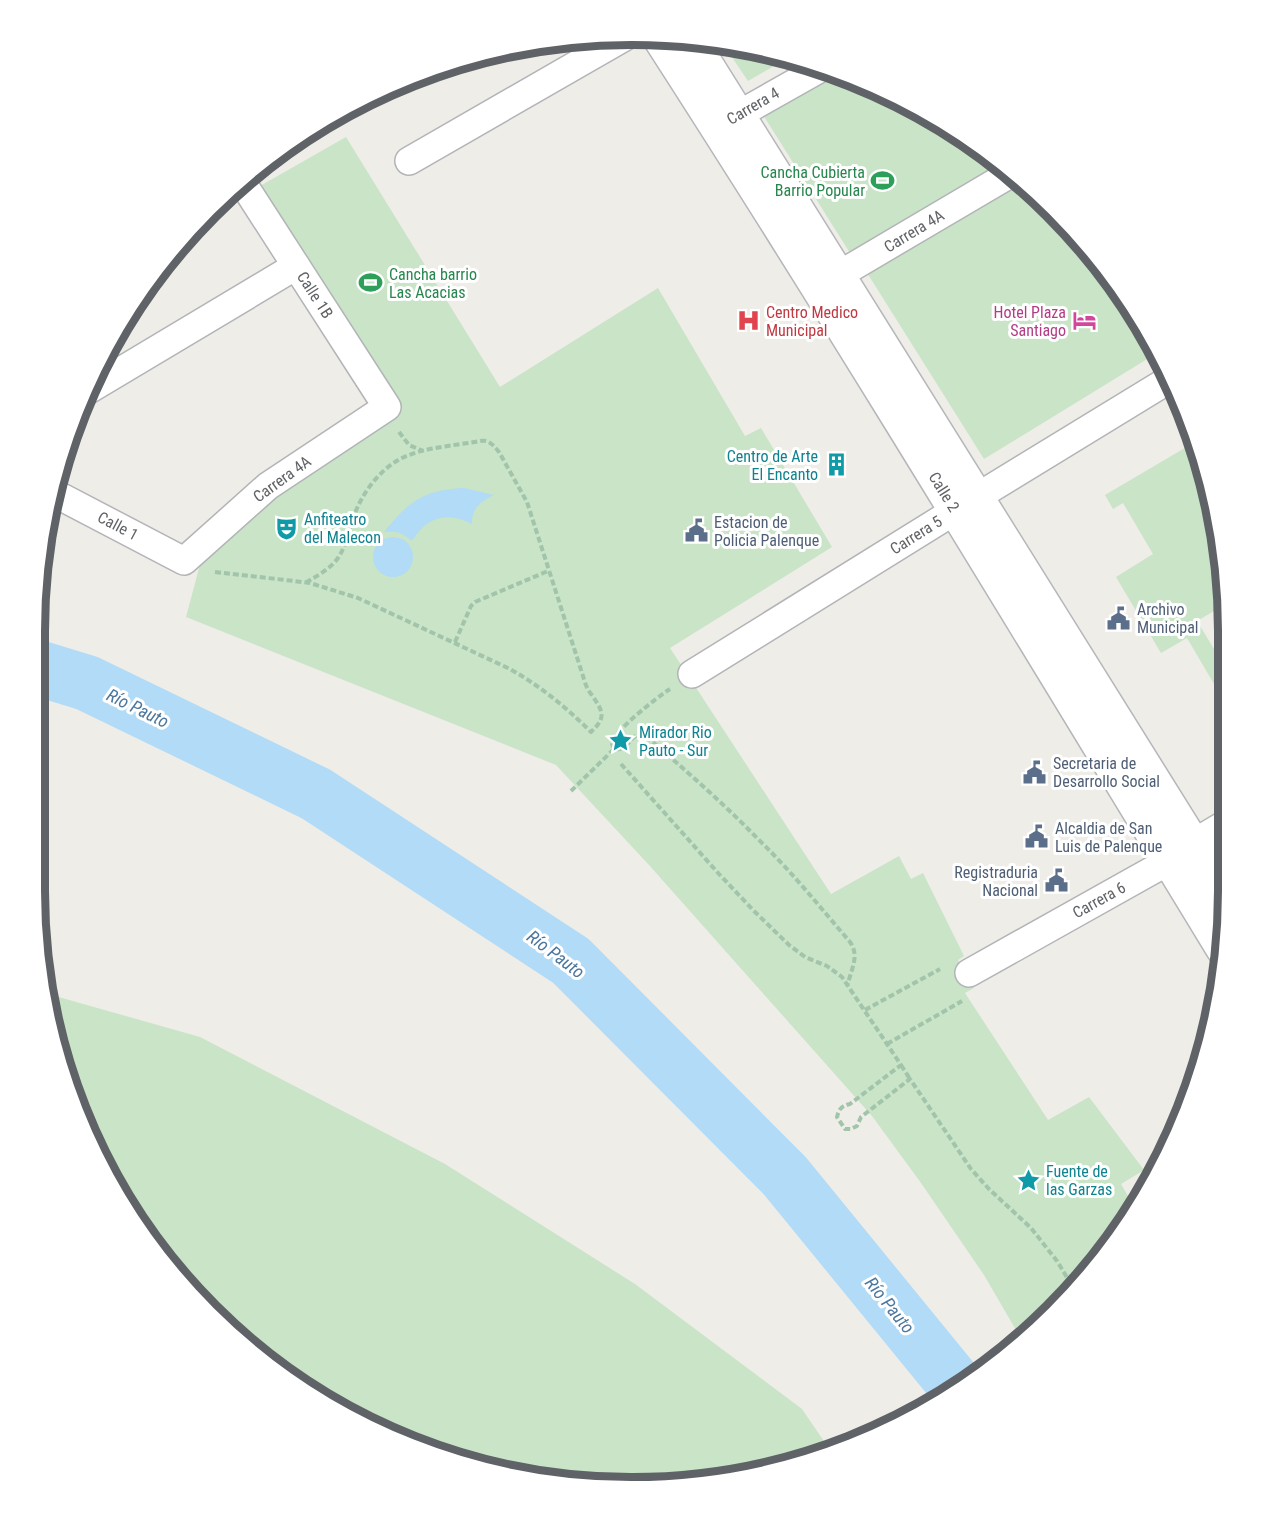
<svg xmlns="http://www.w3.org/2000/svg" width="1263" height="1522" viewBox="0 0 1263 1522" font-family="'Roboto Condensed',sans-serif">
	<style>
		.green { fill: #c9e4c7 }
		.water { fill: #b1dbf6 }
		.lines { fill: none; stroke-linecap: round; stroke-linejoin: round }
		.river { stroke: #b1dbf6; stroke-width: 56 }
		.street-casing { stroke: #b3b4b8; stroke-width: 30 }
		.secondary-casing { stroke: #b4b6ba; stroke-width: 36 }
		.path { stroke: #a1c4aa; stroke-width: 4; stroke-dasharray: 6 3; stroke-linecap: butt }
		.street { stroke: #fff; stroke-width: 27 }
		.secondary { stroke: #fff; stroke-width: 33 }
		.labels { text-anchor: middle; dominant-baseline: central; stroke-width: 6; stroke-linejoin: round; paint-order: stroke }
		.street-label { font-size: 16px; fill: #5f6266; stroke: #fff }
		.leisure-label { font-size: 16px; fill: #27864d; stroke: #fff; text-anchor: end }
		.health-label { font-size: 16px; fill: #be3a42; stroke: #fff; text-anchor: start }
		.hotel-label { font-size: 16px; fill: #b23c85; stroke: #fff; text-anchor: end }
		.culture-label { font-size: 16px; fill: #0d838f; stroke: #fff; text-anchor: start }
		.service-label { font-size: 16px; fill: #4e5e75; stroke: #fff; text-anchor: start }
		.water-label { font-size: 18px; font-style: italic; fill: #4c779e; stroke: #fff }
		.rim { fill: none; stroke: #5f6266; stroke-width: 8 }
	</style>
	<rect width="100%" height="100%" fill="#efede8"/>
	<g class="green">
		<path d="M723,44L748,46L788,58L748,81Z"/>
		<path d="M830,71L860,80L963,135L1000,165L850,253L760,110Z"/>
		<path d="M346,137L500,387L658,288L745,436L761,428L832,547L670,648L831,894L899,856L911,879L923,873L964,956L958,960L974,988L965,993L1048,1120L1089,1097L1144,1170L1121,1184L1135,1208L1080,1284L1020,1337L984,1275L921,1183L872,1116L649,865L556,765L186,617L202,557L262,499L400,408L260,186Z"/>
		<path d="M1015,178L1053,209L1128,300L1157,353L984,459L864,268Z"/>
		<path d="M1195,442L1217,515L1226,604L1197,621L1228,672L1227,706L1187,638L1161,653L1116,577L1153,554L1123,503L1113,509L1105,495Z"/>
		<path d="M48,994L200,1037L445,1164L635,1284L802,1409L830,1450L710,1482L592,1486L440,1456L300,1387L183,1284L114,1189L55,1045Z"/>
	</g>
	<g class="water">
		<path d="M464,488L494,495C481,501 471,509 472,524C448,511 426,517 412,541C404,533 395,530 384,532C409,501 424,490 464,488Z"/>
		<circle cx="393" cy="557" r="20"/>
	</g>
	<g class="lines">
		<path class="river" d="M38,668L87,683L316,794L571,961L785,1176L959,1389"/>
		<defs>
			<g id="street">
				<path d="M720,125L821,68"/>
				<path d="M409,161L628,35"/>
				<path d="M820,286L1010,174"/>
				<path d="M87,391L296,266"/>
				<path d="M52,492L184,561L268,486L387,407L242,182"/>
				<path d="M692,674L977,497L1170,379"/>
				<path d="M969,973L1169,861"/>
			</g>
			<g id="secondary">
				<path d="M659,37C853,338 1037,644 1223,949"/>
				<path d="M691,40L1227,898"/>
				<path d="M1176,857L1228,826"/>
			</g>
		</defs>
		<use href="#street" class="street-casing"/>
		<use href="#secondary" class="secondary-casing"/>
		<g class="path">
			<path d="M399,432L409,445L423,451"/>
			<path d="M215,572L294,581L310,583L358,598L510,669C540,686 566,707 591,732C607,717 603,711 591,694C587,689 585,683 583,676L527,502L499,452C494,446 489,439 480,441C454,446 423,447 400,459C378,471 360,496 353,519C348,533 346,546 338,558C330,569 317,576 305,583"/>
			<path d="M455,642L471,606L475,602L548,571"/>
			<path d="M614,749C614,747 613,746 612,744C612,732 659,696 670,689"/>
			<path d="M621,764L719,874L754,911L789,945L805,957L827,966L842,977L901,1065L850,1104C841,1106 839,1109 837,1117L845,1129H851L857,1126L861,1117L910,1079L971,1169L989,1189L1031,1228L1057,1261L1074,1289"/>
			<path d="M571,791L613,750L614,749C627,752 631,734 642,733C682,767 722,802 758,839C791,871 820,907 850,942C860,956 851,969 848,984"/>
			<path d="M1218,794L1228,788"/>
			<path d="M865,1010L940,969"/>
			<path d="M887,1044L962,1001"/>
			<path d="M901,1065L910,1079"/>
		</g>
		<use href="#street" class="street"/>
		<use href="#secondary" class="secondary"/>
	</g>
	<defs>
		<symbol id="stadium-bare" viewBox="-9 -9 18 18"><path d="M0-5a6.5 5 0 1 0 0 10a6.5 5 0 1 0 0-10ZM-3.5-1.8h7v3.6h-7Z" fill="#2e9e5b" stroke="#fff" stroke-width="2.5" paint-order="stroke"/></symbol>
		<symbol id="hospital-bare" viewBox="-9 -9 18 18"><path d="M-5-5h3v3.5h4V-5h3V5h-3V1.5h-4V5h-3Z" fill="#e0444e" stroke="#fff" stroke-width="2.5" paint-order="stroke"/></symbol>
		<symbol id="hotel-bare" viewBox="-9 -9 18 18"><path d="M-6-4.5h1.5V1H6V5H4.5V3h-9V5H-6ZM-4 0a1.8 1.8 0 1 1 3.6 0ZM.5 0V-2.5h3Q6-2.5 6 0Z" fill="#d1479c" stroke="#fff" stroke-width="2.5" paint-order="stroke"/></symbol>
		<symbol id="building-bare" viewBox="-9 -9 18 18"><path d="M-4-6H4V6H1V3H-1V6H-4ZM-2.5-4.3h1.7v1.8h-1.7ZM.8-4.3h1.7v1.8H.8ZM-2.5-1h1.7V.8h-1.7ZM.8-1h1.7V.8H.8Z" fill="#0f9aa8" stroke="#fff" stroke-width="2.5" paint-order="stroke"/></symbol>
		<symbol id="theatre-bare" viewBox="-9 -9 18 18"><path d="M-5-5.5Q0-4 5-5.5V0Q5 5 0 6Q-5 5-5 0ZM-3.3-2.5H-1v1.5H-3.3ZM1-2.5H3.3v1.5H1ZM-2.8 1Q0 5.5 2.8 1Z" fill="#0f9aa8" stroke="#fff" stroke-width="2.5" paint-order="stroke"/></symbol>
		<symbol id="civic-bare" viewBox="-9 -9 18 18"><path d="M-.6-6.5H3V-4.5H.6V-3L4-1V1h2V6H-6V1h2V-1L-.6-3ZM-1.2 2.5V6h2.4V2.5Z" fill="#5c6f8a" stroke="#fff" stroke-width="2.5" paint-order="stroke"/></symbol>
		<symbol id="sight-bare" viewBox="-9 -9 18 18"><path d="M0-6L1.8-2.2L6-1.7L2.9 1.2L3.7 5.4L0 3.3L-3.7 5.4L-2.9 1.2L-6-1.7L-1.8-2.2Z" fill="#0f9aa8" stroke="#fff" stroke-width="2.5" paint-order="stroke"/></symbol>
	</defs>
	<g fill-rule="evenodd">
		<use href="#stadium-bare" x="866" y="164" width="33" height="33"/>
		<use href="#stadium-bare" x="354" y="266" width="33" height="33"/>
		<use href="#hospital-bare" x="732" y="304" width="33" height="33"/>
		<use href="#hotel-bare" x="1068" y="304" width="33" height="33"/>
		<use href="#building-bare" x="820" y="448" width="33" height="33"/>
		<use href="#theatre-bare" x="270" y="512" width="33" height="33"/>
		<use href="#civic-bare" x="680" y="514" width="33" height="33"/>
		<use href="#civic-bare" x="1102" y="602" width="33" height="33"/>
		<use href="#sight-bare" x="604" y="724" width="33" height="33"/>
		<use href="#civic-bare" x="1018" y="756" width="33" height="33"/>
		<use href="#civic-bare" x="1020" y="820" width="33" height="33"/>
		<use href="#civic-bare" x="1040" y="864" width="33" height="33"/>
		<use href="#sight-bare" x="1012" y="1164" width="33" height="33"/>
	</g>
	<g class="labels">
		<g class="street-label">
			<text transform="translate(753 106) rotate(-30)">Carrera 4</text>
			<text transform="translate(914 231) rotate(-31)">Carrera 4A</text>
			<text transform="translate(315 295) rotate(57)">Calle 1B</text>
			<text transform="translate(282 479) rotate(-36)">Carrera 4A</text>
			<text transform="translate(944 492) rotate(58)">Calle 2</text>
			<text transform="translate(118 526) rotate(28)">Calle 1</text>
			<text transform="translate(916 535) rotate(-32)">Carrera 5</text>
			<text transform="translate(1099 900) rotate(-29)">Carrera 6</text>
		</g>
		<g class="leisure-label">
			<text x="865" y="172">Cancha Cubierta<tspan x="865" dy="18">Barrio Popular</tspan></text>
			<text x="389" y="274" text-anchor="start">Cancha barrio<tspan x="389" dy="18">Las Acacias</tspan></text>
		</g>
		<g class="health-label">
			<text x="766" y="312">Centro Medico<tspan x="766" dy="18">Municipal</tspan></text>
		</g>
		<g class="hotel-label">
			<text x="1066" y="312">Hotel Plaza<tspan x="1066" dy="18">Santiago</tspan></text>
		</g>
		<g class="culture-label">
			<text x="818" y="456" text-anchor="end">Centro de Arte<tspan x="818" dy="18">El Encanto</tspan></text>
			<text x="304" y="519">Anfiteatro<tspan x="304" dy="18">del Malecon</tspan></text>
			<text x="639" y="732">Mirador Rio<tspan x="639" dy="18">Pauto - Sur</tspan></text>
			<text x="1046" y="1171">Fuente de<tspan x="1046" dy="18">las Garzas</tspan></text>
		</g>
		<g class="service-label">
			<text x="714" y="522">Estacion de<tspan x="714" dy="18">Policia Palenque</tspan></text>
			<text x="1137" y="609">Archivo<tspan x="1137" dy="18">Municipal</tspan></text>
			<text x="1053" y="763">Secretaria de<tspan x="1053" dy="18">Desarrollo Social</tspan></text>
			<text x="1055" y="828">Alcaldia de San<tspan x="1055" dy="18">Luis de Palenque</tspan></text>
			<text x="1038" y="872" text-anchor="end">Registraduria<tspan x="1038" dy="18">Nacional</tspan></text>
		</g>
		<g class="water-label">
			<text transform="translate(138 708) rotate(26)">Río Pauto</text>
			<text transform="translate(556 954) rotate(37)">Río Pauto</text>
			<text transform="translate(890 1305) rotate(51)">Río Pauto</text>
		</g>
	</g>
	<path d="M0 0H1263V1522H0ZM631 45H632A586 586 0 0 1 1218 631V891A586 586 0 0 1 632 1477H631A586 586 0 0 1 45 891V631A586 586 0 0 1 631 45Z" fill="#fff" fill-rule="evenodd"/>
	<path class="rim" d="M631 45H632A586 586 0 0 1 1218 631V891A586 586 0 0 1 632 1477H631A586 586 0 0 1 45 891V631A586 586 0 0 1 631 45Z"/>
</svg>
